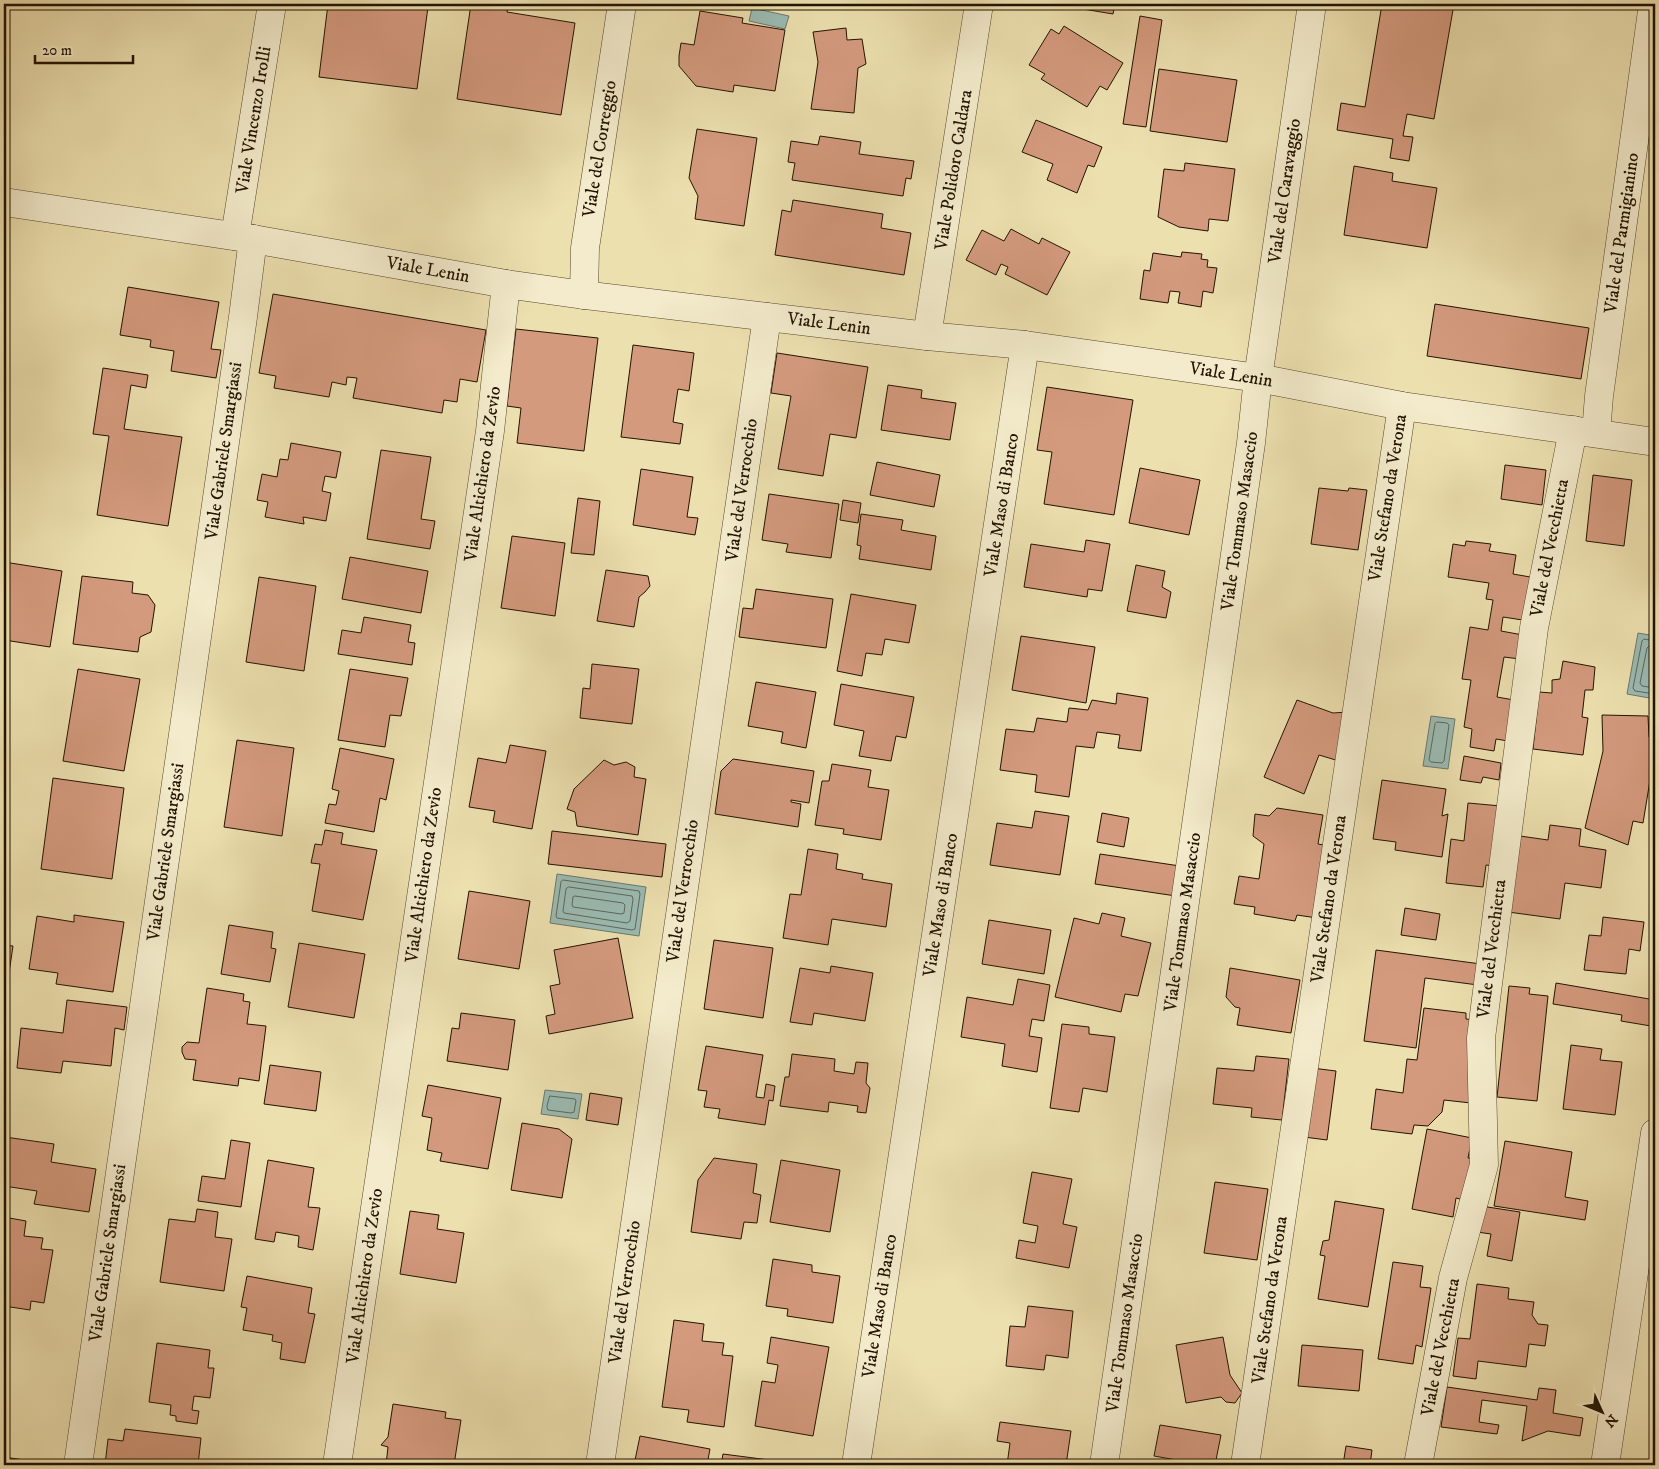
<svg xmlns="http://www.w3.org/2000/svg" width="1659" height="1469" viewBox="0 0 1659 1469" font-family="'IM FELL DW Pica',serif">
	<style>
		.water { fill: #9bbbb3; stroke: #6b786c }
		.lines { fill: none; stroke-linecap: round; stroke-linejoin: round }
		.shore { stroke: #5e675a; stroke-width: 1 }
		.building { fill: #d49a7e; stroke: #221301 }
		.minor-casing { stroke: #55462c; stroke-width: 29 }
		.minor { stroke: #f3ebcb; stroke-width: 28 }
		.labels { text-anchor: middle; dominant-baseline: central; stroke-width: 4; stroke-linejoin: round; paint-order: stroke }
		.street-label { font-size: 18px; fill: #221301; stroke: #f3ebcb }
	</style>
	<rect width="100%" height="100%" fill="#ede0af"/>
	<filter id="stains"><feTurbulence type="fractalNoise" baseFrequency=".004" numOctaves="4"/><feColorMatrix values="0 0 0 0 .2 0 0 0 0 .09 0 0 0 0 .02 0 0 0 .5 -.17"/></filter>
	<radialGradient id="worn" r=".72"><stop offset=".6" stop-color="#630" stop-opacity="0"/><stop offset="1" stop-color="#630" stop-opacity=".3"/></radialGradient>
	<g class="water">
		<path d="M752,8L789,16L785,29L749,21Z"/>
		<path d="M1638,633L1655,636V699L1627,694Z"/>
		<path d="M1431,716L1455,719L1448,769L1423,766Z"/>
		<path d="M557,874L646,887L639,936L550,923Z"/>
		<path d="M545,1090L582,1094L578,1119L541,1114Z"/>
	</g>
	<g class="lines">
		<g class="shore">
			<path d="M1655,641L1644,639L1642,641L1633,688L1635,691L1655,694"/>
			<path d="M1655,647L1649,646L1647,648L1640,683L1642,686L1655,688"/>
			<path d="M1437,722L1447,723L1449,725L1444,761L1442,763L1431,762L1429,760L1435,724Z"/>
			<path d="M563,880L639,891L640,894L635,929L632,930L557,918L556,916L561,882Z"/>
			<path d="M569,887L632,896L633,899L630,921L627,923L564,913L563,911L566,889Z"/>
			<path d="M575,896L623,903L625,905L624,913L621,914L573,907L572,905L573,897Z"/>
			<path d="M550,1096L575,1099L576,1101L574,1112L571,1113L548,1110L547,1107Z"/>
		</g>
	</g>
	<g class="building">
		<path d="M328,4H403L428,7L417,89L319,77Z"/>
		<path d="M471,4H508L507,12L575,23L561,115L457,99Z"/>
		<path d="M785,4H801L800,9L784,6Z"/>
		<path d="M1065,4H1115L1113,14L1065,6Z"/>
		<path d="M1382,4H1454L1434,119L1407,114L1403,136L1413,137L1409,161L1390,158L1393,139L1337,130L1341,103L1365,107Z"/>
		<path d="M700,11L743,18L742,23L785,30L775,91L734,85L733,92L696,86L679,66V56L681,43L694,45Z"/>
		<path d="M1140,16L1162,20L1146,127L1123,124Z"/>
		<path d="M1064,26L1123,63L1107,90L1100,86L1087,107L1041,79L1045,74L1029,65L1051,29L1059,34Z"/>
		<path d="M846,28L847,40L862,39L866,64L858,68L854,113L811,109L818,62L813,32Z"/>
		<path d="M1159,69L1237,80L1227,142L1150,131Z"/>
		<path d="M1036,120L1102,147L1094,167L1088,165L1077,193L1047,180L1053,164L1022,152Z"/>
		<path d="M697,129L757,138L744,226L695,219L698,196L689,178Z"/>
		<path d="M820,136L861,142L859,154L914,161L911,179L906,178L903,196L792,180L795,163L788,162L791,141L818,145Z"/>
		<path d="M1185,163L1235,169L1228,221L1209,219L1208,231L1179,227L1158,217L1164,169L1184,171Z"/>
		<path d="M1354,166L1393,173L1392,181L1437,188L1427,248L1344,235Z"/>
		<path d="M793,200L883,214L881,228L911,233L904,275L775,255L782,210L791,212Z"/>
		<path d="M1011,229L1039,244L1042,238L1070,252L1047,295L1005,274L1008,267L1001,264L996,275L966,260L982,230L1004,241Z"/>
		<path d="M1182,252L1202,254L1201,259L1208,260L1207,267L1217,268L1213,293L1203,291L1201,307L1178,303L1180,292L1170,291L1168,303L1140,299L1144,270L1150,271L1153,253L1181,257Z"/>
		<path d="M128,287L219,302L211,349L221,350L216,378L171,371L174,351L150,347L151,340L120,335Z"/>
		<path d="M273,294L486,330L477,382L460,379L457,402L444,400L442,413L353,398L357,378L347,377L346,385L332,382L329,397L274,388L276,376L259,373Z"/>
		<path d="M1435,304L1589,328L1581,379L1427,356Z"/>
		<path d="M516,329L598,338L584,451L517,443L521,408L507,406Z"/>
		<path d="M633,345L694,353L689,391L678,389L673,422L683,424L680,444L621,437Z"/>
		<path d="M777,353L868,367L856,438L830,434L823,476L778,469L791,396L771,393Z"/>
		<path d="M103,368L148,375L146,388L131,385L124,429L182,437L168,526L97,515L109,436L93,434Z"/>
		<path d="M888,385L922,390L921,398L956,403L950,440L881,430Z"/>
		<path d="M1047,387L1133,400L1114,515L1044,504L1052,452L1037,450Z"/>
		<path d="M291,443L341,452L336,478L325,476L322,491L331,493L326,521L303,517L304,524L265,517L268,502L257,500L262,474L277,477L280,459L288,460Z"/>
		<path d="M381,450L431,457L421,519L435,521L430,549L367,539Z"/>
		<path d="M877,462L940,475L934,507L870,495Z"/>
		<path d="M1505,465L1546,470L1542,505L1501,499Z"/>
		<path d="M1140,468L1200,480L1189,535L1129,523Z"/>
		<path d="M641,469L693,477L687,517L698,518L695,535L633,525Z"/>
		<path d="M1593,475L1632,480L1624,546L1586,541Z"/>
		<path d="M1319,488L1348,491L1349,488L1367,490L1358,550L1311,544Z"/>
		<path d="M769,494L839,504L831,558L786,552L788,544L762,540Z"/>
		<path d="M578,498L600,501L594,555L571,553Z"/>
		<path d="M843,500L861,503L858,523L840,520Z"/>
		<path d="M861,514L903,520L901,530L936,536L931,570L859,559L861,546L857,545Z"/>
		<path d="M512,536L565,543L555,616L501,608Z"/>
		<path d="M1086,540L1110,544L1102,591L1088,589L1087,597L1024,587L1031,544L1084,552Z"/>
		<path d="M1466,541L1491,544L1489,551L1516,555L1513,574L1536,578L1529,621L1503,617L1501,631L1523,635L1520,659L1504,657L1497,697L1514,700L1508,741L1496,739L1494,751L1470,747L1472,729L1464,727L1471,680L1462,679L1470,627L1488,630L1493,600L1486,599L1489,583L1448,577L1453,544L1465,546Z"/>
		<path d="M350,557L428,571L421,613L342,599Z"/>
		<path d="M4,562L62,571L50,647L4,640Z"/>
		<path d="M1136,565L1165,571L1162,587L1171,592L1166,618L1127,611Z"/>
		<path d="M606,570L648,576L650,586L645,592L639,597L634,627L597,621Z"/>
		<path d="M82,576L133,582L132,593L148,595L155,605L151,632L140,637L138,652L73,644Z"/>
		<path d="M259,577L316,586L304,671L246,662Z"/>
		<path d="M756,589L833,599L826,648L739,637L743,608L753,609Z"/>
		<path d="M851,594L916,605L909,643L885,639L882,655L866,653L862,676L837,671Z"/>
		<path d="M364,617L411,625L408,642L415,643L412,665L338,654L342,630L361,633Z"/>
		<path d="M1021,636L1095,647L1086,703L1012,690Z"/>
		<path d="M1563,661L1595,667L1593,690H1585L1582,717L1588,718L1583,755L1533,749L1539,692L1552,693V680L1560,679Z"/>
		<path d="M592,664L639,669L632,724L580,718L583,688L590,689Z"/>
		<path d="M78,669L140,679L124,771L63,761Z"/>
		<path d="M350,669L408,678L401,716L390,715L385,747L338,740Z"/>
		<path d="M756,682L816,692L806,748L781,743L783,732L748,726Z"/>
		<path d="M841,684L914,697L906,738L896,736L891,761L859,756L864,731L834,725Z"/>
		<path d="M1117,693L1148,698L1141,751L1118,748L1120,735L1097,732L1094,748L1076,746L1069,797L1035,792L1037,775L1000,770L1006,729L1034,732L1037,718L1067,722L1069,708L1088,710L1092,700L1116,704Z"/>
		<path d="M1297,700L1333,713L1347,712L1339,761L1319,755L1304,794L1264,777Z"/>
		<path d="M1602,715L1648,716L1649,737L1655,741V750L1643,823L1633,821L1628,845L1585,828L1603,751Z"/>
		<path d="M237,740L294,748L282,836L224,827Z"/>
		<path d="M510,745L546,751L532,829L493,822L495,811L469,807L478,758L506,763Z"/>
		<path d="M340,748L394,759L386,800L380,798L374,832L325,823L329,804L336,805L339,791L332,789Z"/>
		<path d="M1464,756L1501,763L1499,780L1483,777L1481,783L1460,780Z"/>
		<path d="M733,759L814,771L809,803L791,800V802L801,804L798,827L715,814L721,771Z"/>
		<path d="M604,760L614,765L626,762L635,767L634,777L646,779L638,835L577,826L575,812L567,809L574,789Z"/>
		<path d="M832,764L871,770L868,787L889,790L881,840L843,834L844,829L815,825L822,781H829Z"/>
		<path d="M53,778L124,788L112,879L41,869Z"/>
		<path d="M1382,780L1446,789L1442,816L1448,814L1442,857L1395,850L1396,842L1373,839Z"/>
		<path d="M1468,803L1501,806L1495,866L1486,865L1483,887L1446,883L1451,839L1464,841Z"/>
		<path d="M1277,808L1323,815L1318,844L1329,846L1317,918L1297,915L1295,921L1254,914L1255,907L1234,904L1239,876L1259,879L1264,844L1253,836L1255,814L1269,816Z"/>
		<path d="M1035,811L1069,816L1060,875L990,865L997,823L1032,828Z"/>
		<path d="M1102,813L1129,818L1124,847L1097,842Z"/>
		<path d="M1550,825L1581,829L1579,846L1606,850L1601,888L1565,883L1560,919L1508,912L1520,836L1548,840Z"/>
		<path d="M325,830L343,833L341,844L377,850L363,920L312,911L320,864L311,863L315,844L322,845Z"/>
		<path d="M552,831L666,844L662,877L548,864Z"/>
		<path d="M808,849L838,854L836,869L863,874L862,879L892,884L886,927L832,919L828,945L783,938L790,894L801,895Z"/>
		<path d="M1100,854L1180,866L1176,896L1095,884Z"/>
		<path d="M469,891L530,901L519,969L458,959Z"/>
		<path d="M1405,908L1440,914L1436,940L1401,935Z"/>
		<path d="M1102,913L1125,918L1121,936L1151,943L1138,996L1125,994L1121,1012L1055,997L1074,918L1099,924Z"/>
		<path d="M74,915L124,922L113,992L56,984L58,973L29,969L37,916L74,922Z"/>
		<path d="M1603,917L1644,922L1640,951L1629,949L1626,974L1584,970L1589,935L1601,936Z"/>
		<path d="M989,920L1051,930L1044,974L982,964Z"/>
		<path d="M229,925L273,932L271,948L276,949L270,982L221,974Z"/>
		<path d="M618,938L633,1018L549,1034L546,1016L555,1014L550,986L560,984L554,950Z"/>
		<path d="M714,940L773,948L763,1018L704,1009Z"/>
		<path d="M299,943L365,954L354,1018L288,1007Z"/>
		<path d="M4,945L13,946L4,1007Z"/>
		<path d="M1376,950L1481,964L1478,985L1425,978L1416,1048L1364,1041Z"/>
		<path d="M831,966L873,973L865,1021L814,1013L812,1025L790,1022L800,968L830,973Z"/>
		<path d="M1230,968L1300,980L1291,1033L1237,1025L1240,1008L1235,1007L1226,997Z"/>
		<path d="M1018,979L1050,985L1044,1021L1032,1019L1029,1036L1042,1038L1037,1072L1002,1066L1005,1044L961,1037L967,997L1013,1005Z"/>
		<path d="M1556,983L1655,1000L1651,1026L1621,1021L1622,1015L1553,1004Z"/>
		<path d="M1509,986L1530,988L1529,994L1548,996L1537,1101L1497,1097Z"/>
		<path d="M207,988L244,994L243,1001L250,1002L247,1024L266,1026L259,1081L239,1078L238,1086L193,1080L196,1060L185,1059L182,1052V1047L187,1042L199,1043Z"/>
		<path d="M67,1000L127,1007L124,1030L115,1028L111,1066L63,1061L61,1073L17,1068L21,1028L63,1033Z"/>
		<path d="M1424,1008L1466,1013V1019L1477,1020L1471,1103L1444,1100L1442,1112L1428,1126L1414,1125L1412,1134L1371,1129L1376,1089L1403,1093L1407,1059L1417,1060Z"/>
		<path d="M461,1013L515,1020L508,1070L447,1061L452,1028L459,1029Z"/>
		<path d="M1062,1024L1089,1027V1034L1115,1037L1107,1092L1083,1088L1079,1112L1050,1108Z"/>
		<path d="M1571,1045L1602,1049L1600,1060L1622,1062L1615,1115L1563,1109Z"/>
		<path d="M706,1046L763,1055L756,1097L764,1098L766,1084L775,1086L773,1101L769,1100L765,1125L718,1118L720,1109L704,1107L707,1091L698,1090Z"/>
		<path d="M792,1054L835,1059L834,1071L854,1074L856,1062L868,1063L866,1083L870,1088L866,1113L857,1112L858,1106L829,1102L828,1112L780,1106L785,1077H789Z"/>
		<path d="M1256,1056L1289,1059L1282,1120L1251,1117L1252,1108L1213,1104L1217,1068L1254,1071Z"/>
		<path d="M270,1065L321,1072L316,1111L264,1104Z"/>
		<path d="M1312,1068L1336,1071L1327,1140L1304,1137Z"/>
		<path d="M428,1085L501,1098L488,1169L440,1161L442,1153L427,1150L432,1118L422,1116Z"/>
		<path d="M590,1093L622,1098L618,1125L586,1120Z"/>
		<path d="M522,1123L559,1129L572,1139L562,1198L511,1190Z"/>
		<path d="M1427,1129L1472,1138L1468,1158L1476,1159L1468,1201L1456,1198L1453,1217L1412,1209Z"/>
		<path d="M5,1137L54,1144L51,1162L96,1169L89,1212L34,1204L37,1191L4,1186Z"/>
		<path d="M231,1140L250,1143L241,1207L198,1201L202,1176L225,1179Z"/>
		<path d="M1505,1141L1572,1152L1565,1197L1588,1201L1585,1220L1494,1206Z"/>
		<path d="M714,1158L757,1164L753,1193L761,1195L757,1223L744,1222L741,1239L691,1232L698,1180Z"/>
		<path d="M268,1160L314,1168L308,1207L320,1208L313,1250L298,1247L299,1236L276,1232L274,1242L255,1239Z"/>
		<path d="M781,1160L840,1170L830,1232L770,1222Z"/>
		<path d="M1032,1172L1072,1179L1063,1224L1077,1227L1069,1268L1016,1258L1019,1240L1035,1243L1038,1226L1023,1223Z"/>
		<path d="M1215,1182L1268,1189L1257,1260L1204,1253Z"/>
		<path d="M1335,1201L1384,1209L1368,1307L1318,1299L1325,1256L1320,1255L1323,1241L1329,1240Z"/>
		<path d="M1481,1206L1520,1212L1512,1261L1487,1256L1491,1234L1477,1232Z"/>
		<path d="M197,1209L218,1212L215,1237L232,1239L224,1291L160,1282L169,1219L195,1222Z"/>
		<path d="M410,1211L439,1215L437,1229L464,1233L456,1283L400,1274Z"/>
		<path d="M4,1217L26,1221L24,1236L43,1238L41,1249L53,1250L44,1303L31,1301L30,1310L4,1306Z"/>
		<path d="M773,1259L812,1265V1272L840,1276L833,1323L787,1316L788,1309L766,1306Z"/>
		<path d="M1393,1262L1423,1266L1420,1287L1431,1288L1422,1347L1416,1345L1413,1364L1378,1359Z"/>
		<path d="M247,1276L312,1288L308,1313L315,1314L305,1363L280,1359L282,1343L272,1341L273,1335L243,1330L247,1308L241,1307Z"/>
		<path d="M1477,1284L1509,1288L1508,1299L1534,1302L1532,1315L1538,1324L1548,1325L1545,1346L1529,1344L1526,1367L1478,1361L1476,1379L1453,1376L1458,1338L1470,1339Z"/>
		<path d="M1028,1306L1073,1311L1068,1358L1046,1355L1044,1370L1006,1366L1010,1326L1025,1327Z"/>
		<path d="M674,1320L704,1324L702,1341L724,1343L722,1355L733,1356L724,1427L687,1422L689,1410L662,1407Z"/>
		<path d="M771,1337L829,1347L813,1436L755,1426L762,1381L775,1383L778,1365L767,1363Z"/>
		<path d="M1223,1337L1230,1375L1242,1393L1235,1403L1226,1402L1221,1397L1186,1403L1176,1345Z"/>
		<path d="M157,1343L210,1350L208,1368H214L210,1398L194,1396L192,1410L199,1411L197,1424L176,1421V1416L170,1415L171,1405L149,1402Z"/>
		<path d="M1302,1345L1363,1350L1359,1391L1298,1386Z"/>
		<path d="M1447,1387L1537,1400L1539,1388L1556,1390L1553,1413L1583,1418L1580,1436L1548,1431L1522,1441L1527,1406L1482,1400L1479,1422L1499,1425L1497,1434L1441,1427Z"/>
		<path d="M393,1404L446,1412L445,1418L461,1420L454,1465H386L388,1447L381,1445L388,1437Z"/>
		<path d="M1000,1422L1071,1431L1066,1465H1007L1010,1443L997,1441Z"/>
		<path d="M1160,1425L1221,1435L1215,1465H1182V1461L1154,1456Z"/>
		<path d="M125,1429L201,1438L198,1465H105L108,1439L123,1441Z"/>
		<path d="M640,1436L710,1449L707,1465H634Z"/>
		<path d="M1346,1446L1372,1450L1370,1465H1343Z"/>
		<path d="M723,1454L769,1460L771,1465H721Z"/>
		<path d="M4,1457L24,1460L25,1465H4Z"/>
	</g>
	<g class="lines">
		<defs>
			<g id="minor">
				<path d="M4,202L253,239L506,284L584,295L927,336L1025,345L1258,378L1402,406L1655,442"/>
				<path d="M235,236L272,4"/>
				<path d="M584,295L585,248L622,4"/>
				<path d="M927,336L979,4"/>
				<path d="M1596,433L1599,396L1653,4"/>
				<path d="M78,1465L243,317L253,239"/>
				<path d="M337,1465L490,431L506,284"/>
				<path d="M600,1465L767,317"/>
				<path d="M856,1465L1025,345"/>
				<path d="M1104,1465L1251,443L1258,378L1312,4"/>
				<path d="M1245,1465L1402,406"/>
				<path d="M1418,1465L1453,1278L1484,1165L1481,1038L1534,628L1573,430"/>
				<path d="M1605,1465L1655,1133"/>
			</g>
		</defs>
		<use href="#minor" class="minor-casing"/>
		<use href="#minor" class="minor"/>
	</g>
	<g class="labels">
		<g class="street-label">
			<text transform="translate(254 120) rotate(-81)">Viale Vincenzo Irolli</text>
			<text transform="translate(600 149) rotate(-81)">Viale del Correggio</text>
			<text transform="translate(954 170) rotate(-81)">Viale Polidoro Caldara</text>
			<text transform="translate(1285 191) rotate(-82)">Viale del Caravaggio</text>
			<text transform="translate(1622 233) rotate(-82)">Viale del Parmigianino</text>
			<text transform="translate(428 270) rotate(10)">Viale Lenin</text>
			<text transform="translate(829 324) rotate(7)">Viale Lenin</text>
			<text transform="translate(1231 375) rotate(9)">Viale Lenin</text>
			<text transform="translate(224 451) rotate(-82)">Viale Gabriele Smargiassi</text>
			<text transform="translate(483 474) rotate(-82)">Viale Altichiero da Zevio</text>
			<text transform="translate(742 490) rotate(-82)">Viale del Verrocchio</text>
			<text transform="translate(1388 498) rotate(-81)">Viale Stefano da Verona</text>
			<text transform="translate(1002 505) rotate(-81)">Viale Maso di Banco</text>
			<text transform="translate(1240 521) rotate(-82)">Viale Tommaso Masaccio</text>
			<text transform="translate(1550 548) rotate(-79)">Viale del Vecchietta</text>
			<text transform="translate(166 852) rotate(-82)">Viale Gabriele Smargiassi</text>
			<text transform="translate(424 875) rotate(-82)">Viale Altichiero da Zevio</text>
			<text transform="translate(683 891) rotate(-82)">Viale del Verrocchio</text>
			<text transform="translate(1329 899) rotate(-82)">Viale Stefano da Verona</text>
			<text transform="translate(941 905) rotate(-81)">Viale Maso di Banco</text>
			<text transform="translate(1183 922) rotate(-82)">Viale Tommaso Masaccio</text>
			<text transform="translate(1492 949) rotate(-83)">Viale del Vecchietta</text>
			<text transform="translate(108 1253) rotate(-82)">Viale Gabriele Smargiassi</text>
			<text transform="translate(365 1276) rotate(-82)">Viale Altichiero da Zevio</text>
			<text transform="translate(625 1292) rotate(-82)">Viale del Verrocchio</text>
			<text transform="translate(1270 1300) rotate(-82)">Viale Stefano da Verona</text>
			<text transform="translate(880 1306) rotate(-81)">Viale Maso di Banco</text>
			<text transform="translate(1125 1323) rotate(-82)">Viale Tommaso Masaccio</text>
			<text transform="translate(1441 1347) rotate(-79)">Viale del Vecchietta</text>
		</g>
	</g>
	<rect width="1659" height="1469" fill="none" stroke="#ede0af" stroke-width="20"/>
	<rect x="5" y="5" width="1649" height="1459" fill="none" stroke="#221301" stroke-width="2.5"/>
	<rect x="10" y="10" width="1639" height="1449" fill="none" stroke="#221301"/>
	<g transform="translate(1602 1412) rotate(134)" stroke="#f3ebcb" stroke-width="4" paint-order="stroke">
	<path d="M0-4L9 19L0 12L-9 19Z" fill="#221301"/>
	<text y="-8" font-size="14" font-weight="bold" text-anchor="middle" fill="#221301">N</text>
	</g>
	<path d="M35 55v8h98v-8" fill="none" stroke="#221301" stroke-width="2.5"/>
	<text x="42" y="55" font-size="15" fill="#221301" stroke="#f3ebcb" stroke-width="4" paint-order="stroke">20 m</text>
	<rect width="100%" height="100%" filter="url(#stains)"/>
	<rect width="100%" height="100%" fill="url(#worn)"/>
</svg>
